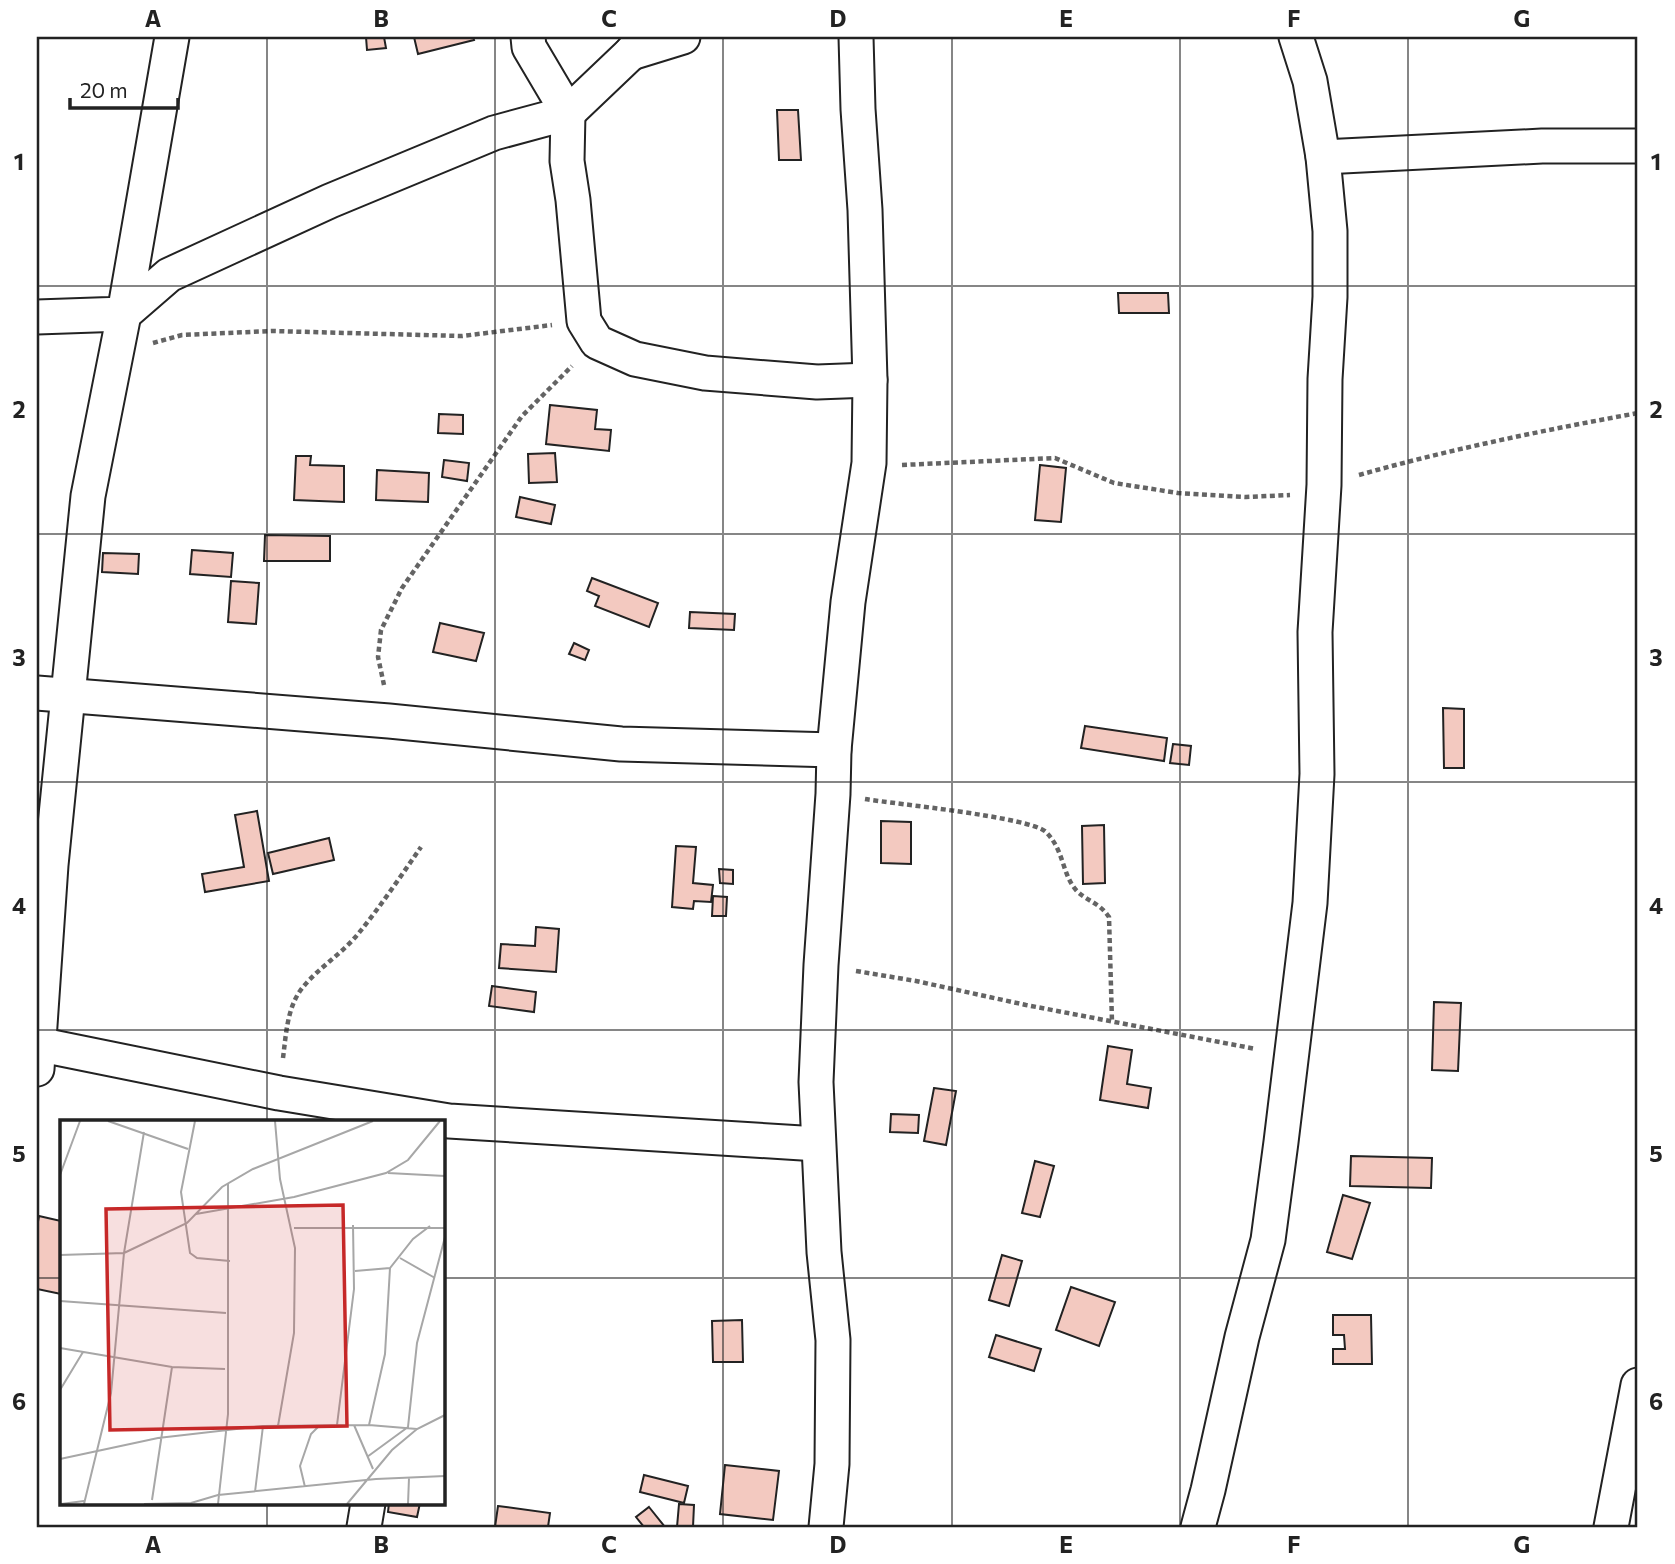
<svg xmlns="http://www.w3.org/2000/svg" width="1675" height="1564" viewBox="0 0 1675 1564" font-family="Commissioner,sans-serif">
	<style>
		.building { fill: #f3c9c0; stroke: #222; stroke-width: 2 }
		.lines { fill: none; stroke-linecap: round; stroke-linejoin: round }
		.minor-casing { stroke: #222; stroke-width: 37 }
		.path { stroke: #646464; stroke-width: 4.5; stroke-dasharray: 5 3.5; stroke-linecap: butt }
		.minor { stroke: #fff; stroke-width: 33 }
		.grid { fill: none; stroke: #222; stroke-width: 2; stroke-opacity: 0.55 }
		.inset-road { fill: none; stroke: #a7a7a7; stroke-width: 2 }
		.view { fill: #c62828; fill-opacity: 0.15; stroke: #c62828; stroke-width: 3.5 }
		.inset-edge { fill: none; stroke: #222; stroke-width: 3.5 }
		.neatline { fill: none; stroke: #222; stroke-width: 2.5 }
		.grid-label { font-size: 23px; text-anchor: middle; font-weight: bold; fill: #222 }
	</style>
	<rect width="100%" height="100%" fill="#fff"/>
	<g class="building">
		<path d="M366,37H384L386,48L367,50Z"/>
		<path d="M414,37H473L474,40L418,54Z"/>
		<path d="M777,110H798L801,160H779Z"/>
		<path d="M1118,293H1168L1169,313H1119Z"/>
		<path d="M550,405L597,410L595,429L611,430L609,451L546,444Z"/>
		<path d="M439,414L463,415V434L438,433Z"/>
		<path d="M555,453L557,482L529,483L528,454Z"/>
		<path d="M296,456H311L310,465L344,466V502L294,500Z"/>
		<path d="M444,460L469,463L467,481L442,477Z"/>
		<path d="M1040,465L1066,468L1061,522L1035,520Z"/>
		<path d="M377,470L429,473L428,502L376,500Z"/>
		<path d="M520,497L555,505L551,524L516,517Z"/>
		<path d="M265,535L330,536V561H264Z"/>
		<path d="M192,550L233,553L231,577L190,574Z"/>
		<path d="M103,553L139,554L138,574L102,572Z"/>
		<path d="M592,578L658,603L649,627L595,606L599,596L587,591Z"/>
		<path d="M231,581L259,583L256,624L228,622Z"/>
		<path d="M690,612L735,614L734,630L689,628Z"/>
		<path d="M440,623L484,633L476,661L433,652Z"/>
		<path d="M574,643L589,650L585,660L569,654Z"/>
		<path d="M1443,708L1464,709V768H1444Z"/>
		<path d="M1085,726L1167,738L1164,761L1081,748Z"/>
		<path d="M1173,744L1191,746L1189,765L1170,763Z"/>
		<path d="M257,811L269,881L205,892L202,874L244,867L235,815Z"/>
		<path d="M881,821L911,822V864L881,863Z"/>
		<path d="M1104,825L1105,883L1083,884L1082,826Z"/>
		<path d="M329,838L334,860L273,874L268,853Z"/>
		<path d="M676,846L696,847L693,883L713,885L711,902L694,901L693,909L672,907Z"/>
		<path d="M719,869L733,870V884L720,883Z"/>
		<path d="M713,896L727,897L726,916H712Z"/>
		<path d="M536,927L559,929L556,972L499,968L501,944L535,946Z"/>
		<path d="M492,986L536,992L534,1012L489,1006Z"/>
		<path d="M1434,1002L1461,1003L1458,1071L1432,1070Z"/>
		<path d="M1108,1046L1132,1050L1127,1084L1151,1088L1148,1108L1100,1100Z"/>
		<path d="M934,1088L956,1091L946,1145L924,1141Z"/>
		<path d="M891,1114L919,1115L918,1133L890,1132Z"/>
		<path d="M1351,1156L1432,1158L1431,1188L1350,1186Z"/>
		<path d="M1035,1161L1054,1166L1040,1217L1022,1213Z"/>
		<path d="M1343,1195L1370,1203L1352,1259L1327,1252Z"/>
		<path d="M39,1216L61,1221V1294L37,1289V1227Z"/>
		<path d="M1002,1255L1022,1261L1009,1306L989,1300Z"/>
		<path d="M1071,1287L1115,1302L1099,1346L1056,1330Z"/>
		<path d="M1333,1315H1371L1372,1364H1333V1349H1345L1344,1335H1333Z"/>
		<path d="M742,1320L743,1362H713L712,1321Z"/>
		<path d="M996,1335L1041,1349L1034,1371L989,1357Z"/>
		<path d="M725,1465L779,1471L773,1520L720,1514Z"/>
		<path d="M644,1475L688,1486L684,1503L640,1492Z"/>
		<path d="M389,1503H420L417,1517L388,1512Z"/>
		<path d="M679,1504L694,1505L693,1527H677Z"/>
		<path d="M498,1506L550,1513L548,1527H495Z"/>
		<path d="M649,1507L665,1527H644L636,1517Z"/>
	</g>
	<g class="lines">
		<defs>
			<g id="minor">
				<path d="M528,37L529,47L568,113L567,161L573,200L584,321L597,342L635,359L705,373L817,382L870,380"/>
				<path d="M631,53L683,37"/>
				<path d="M1323,157L1542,146H1638"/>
				<path d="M37,317L124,314L172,37"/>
				<path d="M37,693L389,721L621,744L834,750"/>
				<path d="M37,1044L279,1093L449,1121L818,1144"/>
				<path d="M37,1069L51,865L88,496L124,314L169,275L330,201L494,133L568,113L631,53L644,37"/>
				<path d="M364,1527L368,1503"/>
				<path d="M826,1527L832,1464L833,1340L824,1252L816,1082L821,965L833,794L834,750L848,602L869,463L870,380L865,210L858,109L856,37"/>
				<path d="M1198,1527L1208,1490L1242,1337L1268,1240L1281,1142L1310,903L1317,774L1315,632L1324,485L1325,379L1330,297V231L1323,157L1310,81L1296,37"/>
				<path d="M1611,1527L1638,1385"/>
			</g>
		</defs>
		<use href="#minor" class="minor-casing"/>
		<g class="path">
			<path d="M153,343L182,335L272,331L462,336L552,325"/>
			<path d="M902,465L1055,458L1114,483L1178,493L1246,497L1290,495"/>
			<path d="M1359,475C1451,449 1545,430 1638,413"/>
			<path d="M384,685L378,657L381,630L402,588L522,416L572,366"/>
			<path d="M865,799C895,804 1030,817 1046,832C1064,850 1062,874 1076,890C1086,901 1099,902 1109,917L1112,1022"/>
			<path d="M856,971L916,981L1026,1005L1256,1049"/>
			<path d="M283,1058C286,1035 287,1010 300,991C316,969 341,955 358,934C380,907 401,876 421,847"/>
		</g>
		<use href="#minor" class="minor"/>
	</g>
	<path class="grid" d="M267,37V1121M495,37V1527M723,37V1527M952,37V1527M1180,37V1527M1408,37V1527M37,286H1638M37,534H1638M37,782H1638M37,1030H1638M37,1278H61M443,1278H1638M267,1503V1527"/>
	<g transform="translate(60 1120)">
		<rect width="385" height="385" fill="#fff"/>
		<path class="inset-road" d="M48,1L128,29M135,1L121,72L130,133L137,138L170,141M215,1L220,59L235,128L234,213L218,306M328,53L385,56M0,55L20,1M136,94L234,77L326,53L348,40L380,1M234,108H385M0,135L64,133L84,12M340,138L375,158M295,151L330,148L353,119L370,106M0,181L166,193M0,228L112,247L165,249M0,270L23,232M277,305L294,169L293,105M294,305L313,349M309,305L325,234L330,148M307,337L348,307L357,223L385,117M0,339L98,318L203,306L309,305L357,309M245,367L240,346L251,314L259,306M195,372L203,306M92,380L112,247M1,384L24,381M24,384L51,273L64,133L127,103L162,67L193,49L313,1M84,384L131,383L158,375L316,359L385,356M158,384L168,294V63M287,384L332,330L357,309L385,295M348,384L349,358"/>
		<path class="view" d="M283,85L287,306L50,310L46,89Z"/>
		<rect width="385" height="385" class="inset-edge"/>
	</g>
	<rect width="1675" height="1564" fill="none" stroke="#ffffff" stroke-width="77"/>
	<path d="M70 98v10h108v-10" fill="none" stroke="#222222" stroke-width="3.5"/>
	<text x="80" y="98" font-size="21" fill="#222222" stroke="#ffffff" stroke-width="5" paint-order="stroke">20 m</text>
	<rect x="38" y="38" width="1598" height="1488" class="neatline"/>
	<g class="grid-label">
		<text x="153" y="27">A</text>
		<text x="381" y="27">B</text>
		<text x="609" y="27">C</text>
		<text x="838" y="27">D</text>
		<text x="1066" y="27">E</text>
		<text x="1294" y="27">F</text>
		<text x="1522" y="27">G</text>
		<text x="19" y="170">1</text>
		<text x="1656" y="170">1</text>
		<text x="19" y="418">2</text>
		<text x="1656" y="418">2</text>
		<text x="19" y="666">3</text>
		<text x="1656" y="666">3</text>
		<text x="19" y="914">4</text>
		<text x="1656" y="914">4</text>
		<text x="19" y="1162">5</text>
		<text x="1656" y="1162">5</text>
		<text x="19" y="1410">6</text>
		<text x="1656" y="1410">6</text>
		<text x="153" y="1553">A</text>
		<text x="381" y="1553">B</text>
		<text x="609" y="1553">C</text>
		<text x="838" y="1553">D</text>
		<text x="1066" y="1553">E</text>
		<text x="1294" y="1553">F</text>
		<text x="1522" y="1553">G</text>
	</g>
</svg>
